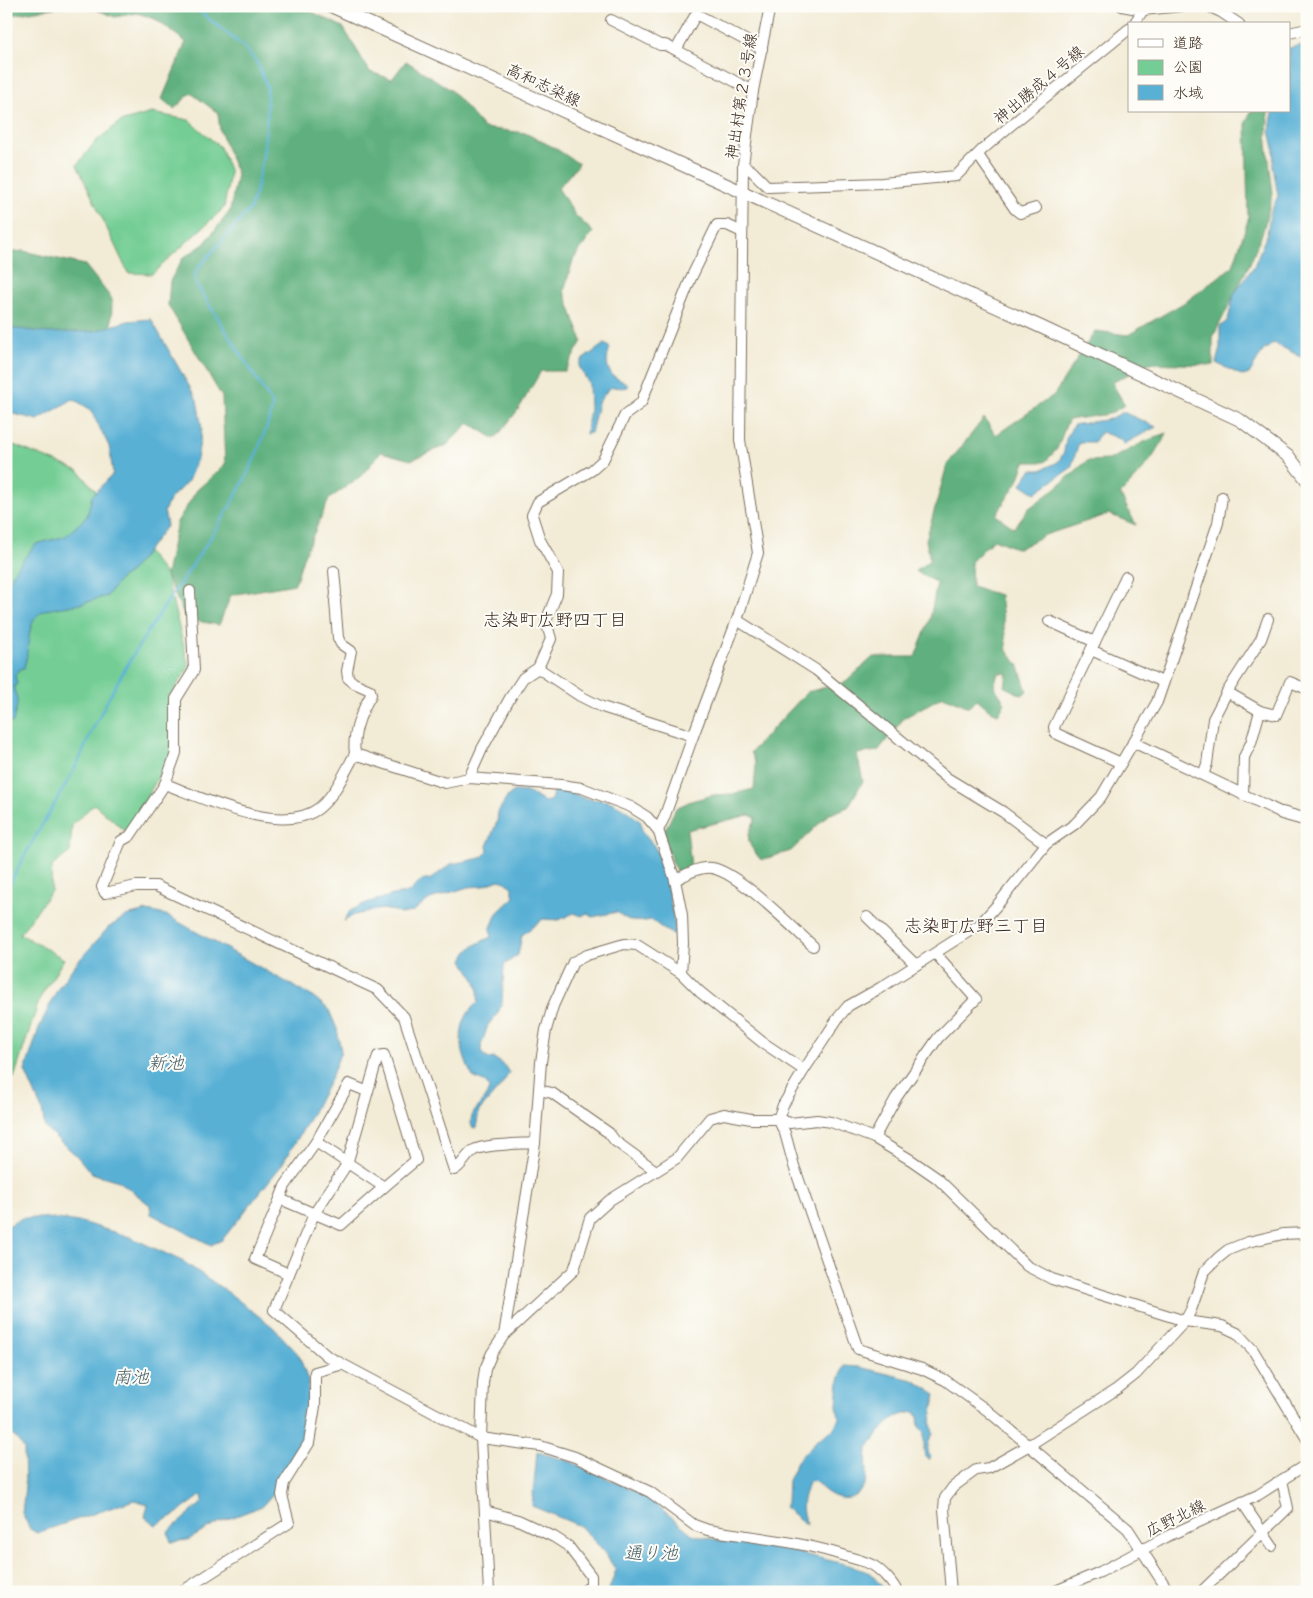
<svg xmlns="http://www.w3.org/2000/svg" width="1313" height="1598" viewBox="0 0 1313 1598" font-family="Mali,'Klee One',sans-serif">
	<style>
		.green { fill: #73cd94; stroke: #577c59 }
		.forest { fill: #5eb07e; stroke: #4c6d4e }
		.water { fill: #59b0d5; stroke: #4a6d7a }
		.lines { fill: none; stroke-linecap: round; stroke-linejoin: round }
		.stream { stroke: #59b0d5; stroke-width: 2.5 }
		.minor-casing { stroke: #7b6e5e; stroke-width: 12 }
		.tertiary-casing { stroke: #7b6e5e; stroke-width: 14 }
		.minor { stroke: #fff; stroke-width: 10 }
		.tertiary { stroke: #fff; stroke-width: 12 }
		.labels { text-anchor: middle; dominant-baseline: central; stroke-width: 4; stroke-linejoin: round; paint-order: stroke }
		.street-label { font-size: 16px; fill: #3b2a1e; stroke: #fdfcf7 }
		.neighbourhood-label { font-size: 18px; fill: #3b2a1e; stroke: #fdfcf7 }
		.water-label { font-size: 18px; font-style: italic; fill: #476067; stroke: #fdfcf7 }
	</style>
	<rect width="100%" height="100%" fill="#fdfcf7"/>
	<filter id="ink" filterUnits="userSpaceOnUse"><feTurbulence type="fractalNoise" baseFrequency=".02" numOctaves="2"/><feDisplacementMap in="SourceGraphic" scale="10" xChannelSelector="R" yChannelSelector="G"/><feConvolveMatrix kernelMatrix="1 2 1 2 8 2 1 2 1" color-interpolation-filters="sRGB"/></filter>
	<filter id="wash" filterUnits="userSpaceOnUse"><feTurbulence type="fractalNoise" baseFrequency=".0096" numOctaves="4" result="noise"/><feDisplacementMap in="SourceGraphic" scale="20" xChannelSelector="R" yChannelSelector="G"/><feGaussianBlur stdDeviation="1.12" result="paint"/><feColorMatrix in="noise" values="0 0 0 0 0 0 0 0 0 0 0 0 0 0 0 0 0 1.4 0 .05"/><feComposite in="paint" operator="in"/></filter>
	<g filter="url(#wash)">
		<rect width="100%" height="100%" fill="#f2ebd5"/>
		<g class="green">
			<path d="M152,113L189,120L220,147L230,172L224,208L152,274L128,273L77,165L95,142L120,122Z"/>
			<path d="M6,442L79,471L166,575L189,667L171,695V754L127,833L94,804L72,825L70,852L52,866L51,891L20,934L64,959L40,998L14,1078H6Z"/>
		</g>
		<g class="forest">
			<path d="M6,6H65L6,16Z"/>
			<path d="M88,6H300L343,27L370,72L392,79L406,61L451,90L484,128L525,133L555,148L579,164L558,188L575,215L593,232L573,260L564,291L582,341L565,371H541L518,410L495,439L469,423L447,445L411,460L381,452L361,476L329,499L303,558L295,584L231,595L219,625L186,619L166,575L177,522L197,490L225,465L222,397L168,305L170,281L183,258L204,244L230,211L237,174L220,131L218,113L191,93L174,109L162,99L186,42L155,19L137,13L115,17Z"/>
			<path d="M1251,111H1268L1267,144L1273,193L1263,231L1250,263L1213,337V365L1149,363L1112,383L1125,405L1109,414L1068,420L1057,449L1045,462H1025L1018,481L996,515L1014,528L1028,509L1056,488L1087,461L1109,460L1146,441L1167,433C1155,457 1139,476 1120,494L1136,525L1109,514L1045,535L1018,549L994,539L971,562L972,587L1000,595L1007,651L1018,664L1027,691L1022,695L1005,687L1007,673H998L994,686L1005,703L998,714L991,711L977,699L969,707L943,696L904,718L878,751L857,754L863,781L848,807L828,815L791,851L761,860C746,842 745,839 756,818L749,815L687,830L691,867L676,871L662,836L676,808L691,801L713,795L732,794L754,789L756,764L751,752L807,692L846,682L873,657H915L930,619L937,583L915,571L930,560L926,540L947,465L984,418L996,435L1054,395L1095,331L1128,335L1187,301L1233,266L1248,220L1246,122Z"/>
			<path d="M23,251L85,265L112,299L111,340L6,347V253Z"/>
		</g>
		<g class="water">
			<path d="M1307,44V360L1274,343L1263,351L1249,374L1243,376L1216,363L1220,348V327L1228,320L1234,294L1254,266L1267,234L1270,214L1278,196L1273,167L1274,148L1270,131L1272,117L1274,111H1289V48Z"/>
			<path d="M151,319L197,400L202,429L197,459L188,481L171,498L164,511L167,525L145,554L128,574L121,578L107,596L80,604L45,610C28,618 30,637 27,652C27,658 25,663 24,668L20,669L15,676L17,684L14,687C14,693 17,695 17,700C18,707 14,715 13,722L6,724V587L16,568L36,544L66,536L87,516L92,496L113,474L109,446L90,409L73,399L38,420L6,412V328L19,329L48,333L94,331L128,321Z"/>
			<path d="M604,344L610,347C604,366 607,376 627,383V387C621,389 615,386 609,388L598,403L591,433L586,434L590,409L589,384L579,366L582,360Z"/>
			<path d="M1123,412L1156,427L1124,444L1120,439L1101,432L1094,442H1079L1071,468L1035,493L1021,484L1031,470H1041L1058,462L1064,452L1066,439L1073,425L1110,419Z"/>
			<path d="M554,789L573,792C583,802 596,798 607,801C618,803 633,815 641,822C640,835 651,839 656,849C666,870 670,903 675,926L674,934C665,932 659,925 651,920C634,923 629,922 617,912L592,917L587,913L582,916L574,913L559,920L543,919L522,935L518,955L504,965L502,1003L498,1013L488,1025L481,1046L483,1055L489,1059L494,1058L504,1065L509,1073L501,1086L479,1111L476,1128L472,1127C468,1115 478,1108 484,1100C487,1096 488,1092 489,1088L486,1083L473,1077C459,1052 454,1022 478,1002C480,979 472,978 463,960C470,944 479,944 492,936L490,930L497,913L514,897L512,888L506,882L499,880L483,886L468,887L430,899L412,912L400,914L395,911L381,909L354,915L344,921L350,911L366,903L393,895L408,893L421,881L431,879L451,864L481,858L488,851L487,846L497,822L498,812L508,796L514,791L527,792L545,802L551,800Z"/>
			<path d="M147,911L166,915L315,998L329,1010L337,1029L341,1051L331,1078L307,1123L281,1166L222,1240L211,1245L151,1214L150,1205L119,1181L91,1173L76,1155L45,1128L42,1110L25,1071L39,1028L57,990L74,966L108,928L126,916Z"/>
			<path d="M22,1218H46L81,1222L130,1237L184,1262L229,1293L273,1327L299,1355L308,1381L309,1418L303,1448L272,1495L262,1506L218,1523L188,1540L171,1542L168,1532L203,1502L202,1495L176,1514L156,1525L145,1517L148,1504L134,1500L37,1533L30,1529L22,1513L25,1486L24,1449L16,1438L6,1431V1227Z"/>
			<path d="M844,1366L859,1367L913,1380L936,1394C933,1408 929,1419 933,1434C928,1442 926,1448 930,1457L928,1460L925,1457L924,1450V1432L919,1427L918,1417L915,1412C909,1413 902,1414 896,1417C888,1421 869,1443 867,1452C865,1462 869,1473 865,1483C854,1508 830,1499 816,1482L810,1481C802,1497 799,1508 807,1525L784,1507L787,1503L788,1481L797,1461L817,1440L834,1429L839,1418L837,1406L839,1380Z"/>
			<path d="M537,1452L569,1461L646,1496L692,1534L717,1540L769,1546L849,1565L870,1573L887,1592H608L616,1570L601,1548L580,1526L532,1506Z"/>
		</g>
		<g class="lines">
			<path class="stream" d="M6,892C26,848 53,809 76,766C83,753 88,738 95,725C109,696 126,666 143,639C190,564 251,493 273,405L196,284L194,276L199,267L250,209L255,194L263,157L267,117V87L258,64L244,47L193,6"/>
		</g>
	</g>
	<g filter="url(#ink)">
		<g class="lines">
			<defs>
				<g id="minor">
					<path d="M1122,6L1143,10L1182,6"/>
					<path d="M1208,6L1221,12L1239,24"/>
					<path d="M611,20L660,45H665L676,50L753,91"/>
					<path d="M1134,24L1143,10"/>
					<path d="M1289,33L1307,29"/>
					<path d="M676,50L696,14L762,49"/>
					<path d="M978,155L1015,209L1020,213L1036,208"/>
					<path d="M743,165L752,171L768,187L882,183L956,176L983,149L1010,126L1129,29"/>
					<path d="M334,571L336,593L335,601L338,638L341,644L351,651L347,671L348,678L354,683L370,690L371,695C361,712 352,734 355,754"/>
					<path d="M737,620L816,670L947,778L1003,812L1046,844"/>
					<path d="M1049,621L1095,642"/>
					<path d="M1091,650L1163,682"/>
					<path d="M538,668L580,696L602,707L693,736"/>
					<path d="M1227,692L1260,711L1276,715L1290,682L1307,689"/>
					<path d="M1133,742L1282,813"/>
					<path d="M1121,763L1055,733L1054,727L1126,577"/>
					<path d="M1203,775L1207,764L1213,719L1227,692L1261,639L1268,619"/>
					<path d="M469,778L482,749L510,698L523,678L538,668L551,639L546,621L557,594L558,572L540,540L532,515L538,502L592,470L603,460L625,415L641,403L691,278L717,225H727L742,232"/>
					<path d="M165,784L176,753V699L194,670L190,591"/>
					<path d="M1243,795L1244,757L1251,743L1260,711"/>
					<path d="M658,830L664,818L693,736L737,620L758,553L740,440L743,165L753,91L770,6"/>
					<path d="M675,880C686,875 699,866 712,868C739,873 791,926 813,946"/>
					<path d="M867,917L916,965"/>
					<path d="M539,1090L552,1093L609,1133L615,1141L656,1171"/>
					<path d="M366,1091L349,1084L316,1142L285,1186L280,1199L341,1225L384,1187"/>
					<path d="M874,1138L896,1098L938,1038L976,999L936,954"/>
					<path d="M316,1142L384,1187L416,1160L384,1055L378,1056L347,1164L314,1214L274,1310L327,1356L481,1438L540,1446L575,1457L650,1492L694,1525L708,1530C754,1538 801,1541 845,1556C855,1559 865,1561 874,1566C882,1571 894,1584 897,1592"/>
					<path d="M535,1143C521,1144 485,1144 474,1150C466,1155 463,1165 454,1170L404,1017L378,990L156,886H136L105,893L102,887L121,841L130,836L165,784C203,798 282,837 319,808C335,795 345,772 355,754L445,783L469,778L561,785L582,788L631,807L647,817L658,830L675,880L682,915L683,944L681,973"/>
					<path d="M280,1199L255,1259L289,1274"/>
					<path d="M504,1335L535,1143L541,1062L546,1030L553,1006L573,962L587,955L624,944L637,945L681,973L700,992L762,1042L804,1070"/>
					<path d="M1242,1502L1272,1546"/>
					<path d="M485,1511L518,1520L554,1537L568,1546L591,1576V1585L583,1592"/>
					<path d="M181,1592L289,1523L282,1495L284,1483L309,1443L315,1406V1372L340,1365"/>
					<path d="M489,1592L481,1438L483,1383L485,1369L492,1353L504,1335L574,1270L590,1218L610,1200L677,1158L710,1118L724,1114L751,1119H778L790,1123L817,1120L831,1122L874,1138L911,1160L937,1178L1027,1266L1052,1279L1185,1321L1222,1326L1237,1333L1253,1350L1307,1439"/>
					<path d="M951,1592L944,1509L945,1498L953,1487L976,1470L989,1468L1028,1446L1117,1389L1136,1374L1185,1321L1191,1310L1204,1272L1218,1258L1228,1250L1248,1242L1283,1234L1307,1233"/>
					<path d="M1053,1592L1100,1572L1168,1536L1258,1495L1307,1464"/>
					<path d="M1169,1592L1128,1529L988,1411L945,1380L922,1369L858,1349L794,1166L785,1133L778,1119L783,1105L804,1070L838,1018L848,1006L880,988L979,925L998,904L1046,844L1075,824L1101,797L1157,702L1218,523L1222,497"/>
					<path d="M1201,1592L1288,1508L1282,1480"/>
				</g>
				<g id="tertiary">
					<path d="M331,6L1041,327L1240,420L1289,457L1307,480"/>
					<path d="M1282,813L1307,820"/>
				</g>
			</defs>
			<use href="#minor" class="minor-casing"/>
			<use href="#tertiary" class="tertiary-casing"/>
			<use href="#minor" class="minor"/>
			<use href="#tertiary" class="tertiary"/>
		</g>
	</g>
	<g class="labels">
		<g class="street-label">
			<text transform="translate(544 84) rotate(25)">高和志染線</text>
			<text transform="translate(1038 84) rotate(-40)">神出勝成４号線</text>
			<text transform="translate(740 96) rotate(-81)">神出村第２３号線</text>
			<text transform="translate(1175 1517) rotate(-26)">広野北線</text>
		</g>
		<g class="neighbourhood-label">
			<text x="555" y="619">志染町広野四丁目</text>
			<text x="976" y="925">志染町広野三丁目</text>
		</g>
		<g class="water-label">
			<text x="166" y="1062">新池</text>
			<text x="131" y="1376">南池</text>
			<text x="651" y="1552">通り池</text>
		</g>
	</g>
	<rect width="1313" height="1598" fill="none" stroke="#fdfcf7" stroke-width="25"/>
	<rect x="1128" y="22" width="162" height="90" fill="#fdfcf7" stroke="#afa8a0"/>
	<rect x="1138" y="39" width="25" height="8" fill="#ffffff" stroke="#afa8a0"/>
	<text x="1173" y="48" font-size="15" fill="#3b2a1e">道路</text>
	<rect x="1138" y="60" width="25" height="15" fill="#73cd94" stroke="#afa8a0"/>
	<text x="1173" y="72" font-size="15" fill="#3b2a1e">公園</text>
	<rect x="1138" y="85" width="25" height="15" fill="#59b0d5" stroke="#afa8a0"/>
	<text x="1173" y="98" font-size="15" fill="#3b2a1e">水域</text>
</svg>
